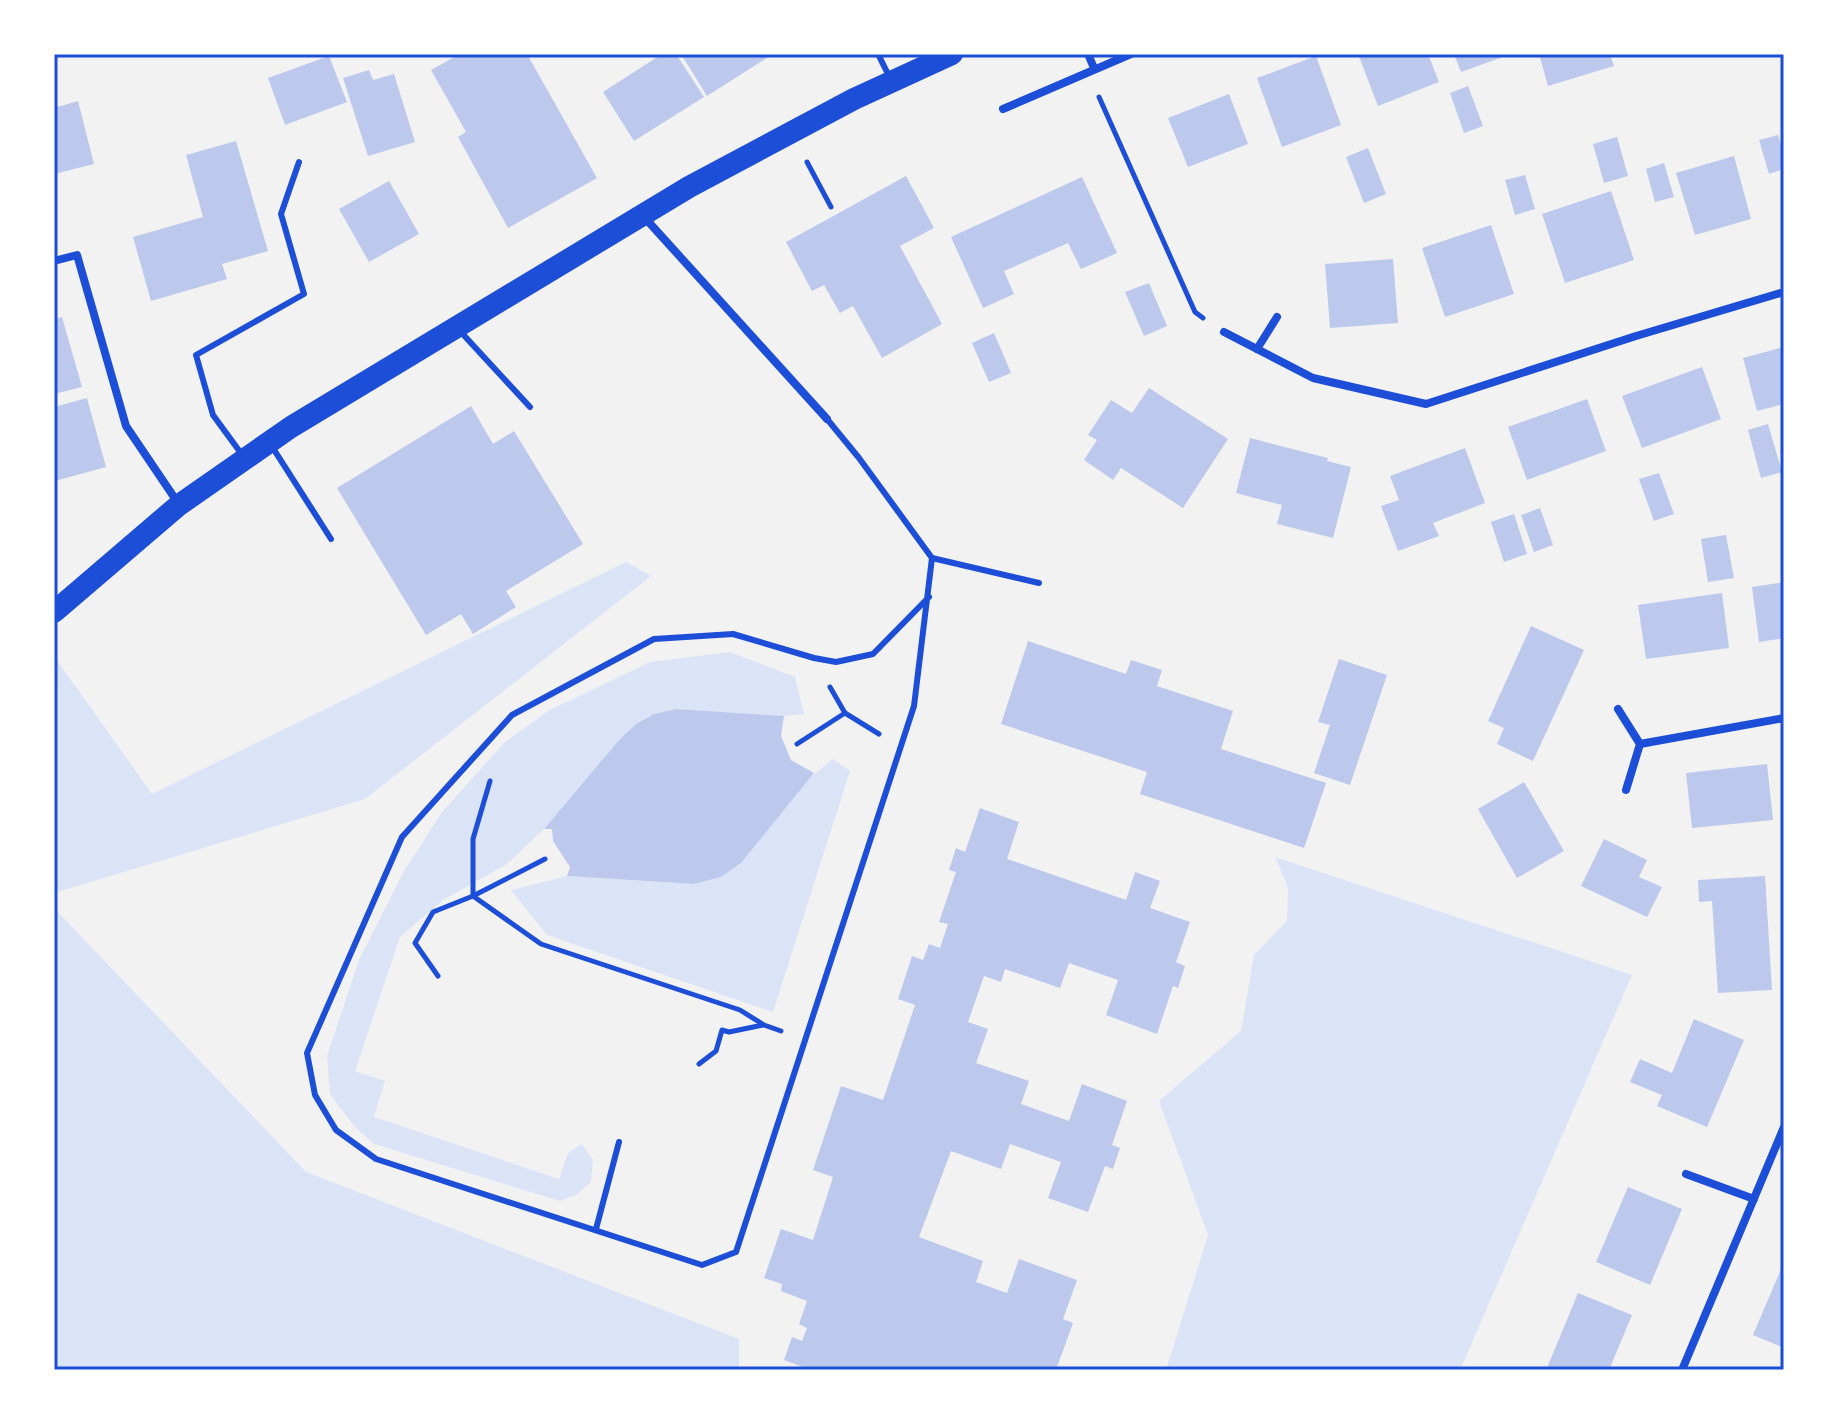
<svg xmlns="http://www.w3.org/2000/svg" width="1838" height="1424" viewBox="0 0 1838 1424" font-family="'Fira Sans',sans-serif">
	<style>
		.green { fill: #dbe4f7 }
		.building { fill: #bdc9ec }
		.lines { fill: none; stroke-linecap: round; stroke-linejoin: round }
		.path { stroke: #1d4ed8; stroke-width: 5 }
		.service { stroke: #1d4ed8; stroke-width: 6 }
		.minor { stroke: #1d4ed8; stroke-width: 8 }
		.trunk { stroke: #1d4ed8; stroke-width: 22 }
		.neatline { fill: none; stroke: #1d4ed8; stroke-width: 3 }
	</style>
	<rect width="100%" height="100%" fill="#f2f2f2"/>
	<g class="green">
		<path d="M626,562L651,576L365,799L54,893V656L152,794Z"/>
		<path d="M730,652L795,677L804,714L784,716L676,709L654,714L636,724L619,740L544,829L507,864L443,900L400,937L355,1071L385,1081L374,1117L559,1179L568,1153L582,1144L593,1160L591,1182L576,1195L560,1201L374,1144L354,1126L330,1094L327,1056L359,960L403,873L442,812L505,742L548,711L650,662Z"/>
		<path d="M833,759L850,771L773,1012L547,935L511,890L567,876L694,884L721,877L741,863L808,779Z"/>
		<path d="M1275,857L1632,975L1460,1370H1166L1208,1235L1159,1101L1241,1031L1254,955L1287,921L1288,887Z"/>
		<path d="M54,908L306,1172L739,1339V1370H54Z"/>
	</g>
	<g class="building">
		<path d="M460,54H527L597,178L508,228L458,137L466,132L431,70Z"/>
		<path d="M662,54H676L704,97L634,141L603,92Z"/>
		<path d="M681,54H773L707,96Z"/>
		<path d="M1358,54H1428L1439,82L1378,106Z"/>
		<path d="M1454,54H1511L1461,72Z"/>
		<path d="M1539,54H1610L1614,66L1548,86Z"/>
		<path d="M329,56L347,102L285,125L268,78Z"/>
		<path d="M1316,56L1341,125L1282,147L1257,78Z"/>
		<path d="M369,70L373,80L394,74L415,142L368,156L343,78Z"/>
		<path d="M1468,86L1483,126L1464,133L1450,93Z"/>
		<path d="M1229,94L1248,144L1188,167L1168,118Z"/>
		<path d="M78,101L94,164L54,174V108Z"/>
		<path d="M1778,135L1784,156V169L1769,174L1759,140Z"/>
		<path d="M1617,137L1628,176L1604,183L1593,144Z"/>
		<path d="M236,141L268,251L222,264L227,279L151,301L133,237L203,217L186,155Z"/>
		<path d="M1368,148L1386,194L1364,203L1346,157Z"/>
		<path d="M1734,156L1751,219L1695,235L1676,173Z"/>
		<path d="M1664,163L1674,197L1655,202L1646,169Z"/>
		<path d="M1525,175L1535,209L1515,215L1505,180Z"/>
		<path d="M906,176L934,228L900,246L942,324L882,358L853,306L840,313L824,285L812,291L786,242Z"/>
		<path d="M1082,177L1117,253L1081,269L1068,243L1004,271L1014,294L983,308L951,237Z"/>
		<path d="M389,181L419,234L369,262L339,209Z"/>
		<path d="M1611,191L1634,260L1565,283L1542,214Z"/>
		<path d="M1491,225L1514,294L1445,317L1422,248Z"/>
		<path d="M1393,259L1398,323L1330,328L1325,264Z"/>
		<path d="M1149,283L1167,326L1144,336L1125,292Z"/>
		<path d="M62,317L82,387L54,394V319Z"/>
		<path d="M994,333L1011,373L989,382L972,343Z"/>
		<path d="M1784,347V404L1757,411L1743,358Z"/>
		<path d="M1702,367L1721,419L1642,448L1622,396Z"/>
		<path d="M1149,388L1228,439L1183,508L1121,468L1113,480L1084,460L1097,440L1088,435L1111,400L1132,413Z"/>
		<path d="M87,398L106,467L55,481L54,407Z"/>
		<path d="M1587,399L1606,451L1527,480L1508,427Z"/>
		<path d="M471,406L493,444L514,431L583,544L506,591L516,607L473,634L461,614L426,635L337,488Z"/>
		<path d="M1768,424L1782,472L1761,478L1748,430Z"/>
		<path d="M1250,438L1328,458L1327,461L1351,467L1333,538L1277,524L1282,505L1236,493Z"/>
		<path d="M1465,448L1485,503L1433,523L1439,536L1398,551L1381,506L1399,500L1390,476Z"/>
		<path d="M1659,473L1674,514L1654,521L1639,479Z"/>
		<path d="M1540,508L1553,545L1534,552L1521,515Z"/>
		<path d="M1514,514L1527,554L1504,562L1491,522Z"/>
		<path d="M1726,535L1734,578L1708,582L1701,539Z"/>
		<path d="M1784,582V638L1759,642L1752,587Z"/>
		<path d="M1722,593L1729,648L1646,659L1638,605Z"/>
		<path d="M1531,626L1584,650L1533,761L1497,744L1504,728L1488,721Z"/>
		<path d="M1028,641L1126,674L1131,660L1162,670L1157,686L1233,711L1221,749L1326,783L1304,848L1140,794L1147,772L1001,724Z"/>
		<path d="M1339,659L1387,675L1350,785L1314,773L1330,725L1318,722Z"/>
		<path d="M676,709L784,716L781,736L791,760L814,773L741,863L721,877L694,884L567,876L570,867L553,841L552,829H544L619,740L636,724L654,714Z"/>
		<path d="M1767,764L1773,820L1692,828L1686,773Z"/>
		<path d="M1524,782L1564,851L1517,878L1478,809Z"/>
		<path d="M980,808L1019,822L1007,859L1126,900L1135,872L1160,881L1150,908L1190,922L1176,962L1185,966L1178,988L1173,986L1157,1034L1106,1015L1118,980L1069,963L1060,988L1005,969L1001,982L984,976L968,1022L988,1029L976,1063L1029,1081L1021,1104L1069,1121L1082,1084L1127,1101L1112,1145L1120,1148L1113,1169L1105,1166L1088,1212L1048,1198L1061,1162L1010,1144L1001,1169L951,1151L919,1237L983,1261L976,1282L1007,1293L1019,1259L1077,1280L1063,1319L1073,1323L1056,1370H905L896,1367L895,1370H811L784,1360L792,1337L802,1341L807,1328L799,1324L807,1301L781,1291L782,1284L764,1278L781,1229L813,1240L833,1177L813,1170L841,1086L883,1100L915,1005L898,999L912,956L923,960L929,944L940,948L948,924L939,922L956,872L949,870L956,848L965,852Z"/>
		<path d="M1604,839L1647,860L1639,877L1662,887L1647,917L1581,886Z"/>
		<path d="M1765,876L1772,990L1718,993L1712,901L1699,902L1698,880Z"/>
		<path d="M1694,1019L1744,1040L1707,1127L1657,1106L1662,1095L1630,1082L1640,1059L1672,1073Z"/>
		<path d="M1628,1187L1682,1209L1650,1285L1596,1262Z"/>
		<path d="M1784,1262V1348L1753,1335Z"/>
		<path d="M1578,1293L1632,1315L1609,1370L1547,1368Z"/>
	</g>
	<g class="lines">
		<g class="path">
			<path d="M1099,97L1195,312L1203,318"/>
			<path d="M807,162L831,207"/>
			<path d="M830,687L845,713L879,734"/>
			<path d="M797,744L845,713"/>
			<path d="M490,781L473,839V896L541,944L740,1010L764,1025L781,1031"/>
			<path d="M438,976L415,943L433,912L473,896L545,859"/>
			<path d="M699,1064L716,1051L722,1030L729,1032L763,1025"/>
		</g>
		<g class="service">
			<path d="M878,54L890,78"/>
			<path d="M459,330L530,407"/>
			<path d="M827,419L859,458L932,558L914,706L736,1252L702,1265L376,1159L336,1130L315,1095L307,1053L402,837L512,715L654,639L733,634L814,658L836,662L873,654L929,597"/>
			<path d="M271,445L331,539"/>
			<path d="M243,456L213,415L196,355L304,294L281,214L299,162"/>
			<path d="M932,558L1039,583"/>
			<path d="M596,1229L619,1142"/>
		</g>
		<g class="minor">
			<path d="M1088,54L1094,68"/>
			<path d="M1003,109L1131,54"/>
			<path d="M645,218L827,419"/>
			<path d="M54,261L77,255L126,426L178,503"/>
			<path d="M1224,332L1313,378L1426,404L1636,336L1784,292"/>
			<path d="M1257,349L1277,317"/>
			<path d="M1618,709L1640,744L1626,790"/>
			<path d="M1640,744L1784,718"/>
			<path d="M1686,1174L1754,1199"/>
			<path d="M1682,1370L1784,1127"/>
		</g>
		<path class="trunk" d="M54,612L179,505L291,427L689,187L854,99L952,54"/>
	</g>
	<rect width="1838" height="1424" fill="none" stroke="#ffffff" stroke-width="112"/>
	<rect x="56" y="56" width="1726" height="1312" class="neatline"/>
</svg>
